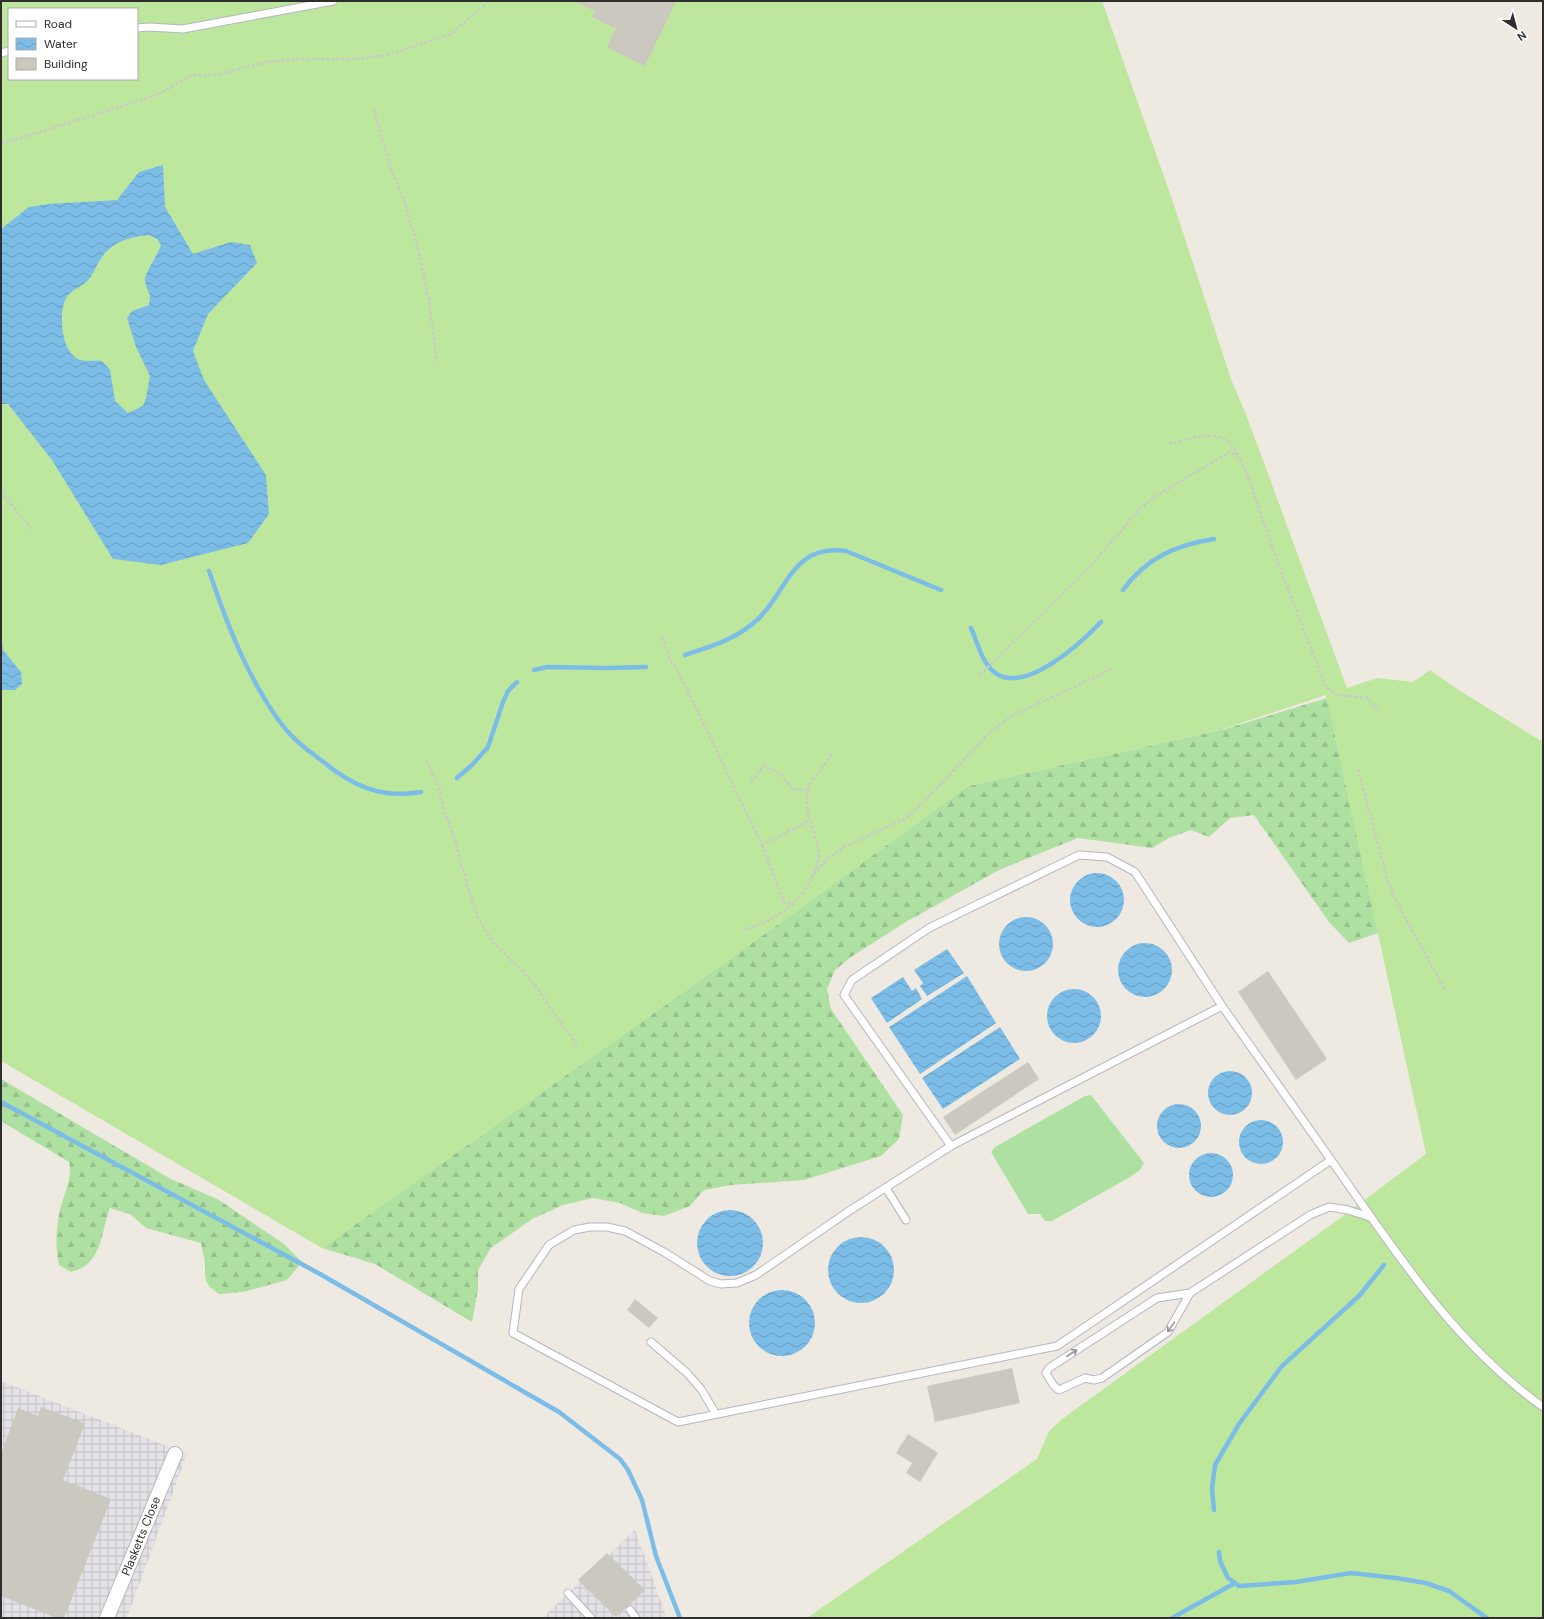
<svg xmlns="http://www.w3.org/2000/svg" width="1544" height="1619" viewBox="0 0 1544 1619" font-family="'DM Sans',sans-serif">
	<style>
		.industrial { fill: url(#industrial-grid) }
		.grass { fill: #aee0a2 }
		.forest { fill: url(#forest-firs) }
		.pitch { fill: #bee79e; fill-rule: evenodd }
		.water { fill: url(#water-waves); fill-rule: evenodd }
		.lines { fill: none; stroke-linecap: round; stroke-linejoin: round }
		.stream { stroke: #7cbde8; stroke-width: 4.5 }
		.building { fill: #cac8bf }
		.lane-casing { stroke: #b4b5c0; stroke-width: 9 }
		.street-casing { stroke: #b4b5c0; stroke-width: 16 }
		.path { stroke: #c9c9c9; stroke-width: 2.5; stroke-dasharray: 3 2; stroke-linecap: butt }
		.lane { stroke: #fff; stroke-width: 7 }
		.street { stroke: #fff; stroke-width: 14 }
		.oneway { stroke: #969696 }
		.labels { text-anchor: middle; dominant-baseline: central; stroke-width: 4; stroke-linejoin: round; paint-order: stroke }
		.street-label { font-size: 12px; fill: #2e2e2e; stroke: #fff }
	</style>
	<defs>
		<pattern id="industrial-grid" width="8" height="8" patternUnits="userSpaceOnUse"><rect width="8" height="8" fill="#e4e1e7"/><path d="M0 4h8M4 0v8" fill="none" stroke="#c4c1c6"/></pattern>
		<pattern id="forest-firs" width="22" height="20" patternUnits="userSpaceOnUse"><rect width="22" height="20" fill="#aee0a2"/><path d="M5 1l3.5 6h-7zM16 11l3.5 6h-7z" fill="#96c08c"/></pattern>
		<pattern id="water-waves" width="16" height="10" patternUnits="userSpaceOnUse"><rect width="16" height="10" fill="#7cbde8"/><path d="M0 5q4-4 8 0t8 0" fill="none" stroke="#669abc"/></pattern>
	</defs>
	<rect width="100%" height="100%" fill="#eeeae1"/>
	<g class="industrial">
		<path d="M1,1381L187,1454L127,1618H1Z"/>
		<path d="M635,1530L667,1618H542Z"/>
	</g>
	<path class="grass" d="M1091,1095L1144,1163L1140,1170L1130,1177L1052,1221H1045L1040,1214H1028L991,1152L995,1147L1085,1096Z"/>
	<g class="forest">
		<path d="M1327,698L1378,933L1349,943L1329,922L1254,815L1230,818L1209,837L1191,830L1169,838L1152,848L1078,838L999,870L904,923L851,957L835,970L827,989L831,1009L903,1115L899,1139L881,1156L804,1180L731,1185L704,1190L690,1206L664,1216L642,1213L620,1203L593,1198L563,1205L532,1219L491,1248L478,1270V1289L472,1322L375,1264L322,1248L723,964L968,786L1225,729Z"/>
		<path d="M1,1079L169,1178L219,1200L284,1244L302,1262L287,1280L243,1292L219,1294C205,1284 205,1282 205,1265C205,1258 202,1250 201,1243L146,1228L130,1214L110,1208C103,1226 102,1254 85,1266C81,1269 75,1270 71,1272L59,1265C55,1247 56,1228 60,1210C64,1193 73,1178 69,1162L1,1121Z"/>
	</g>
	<path class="pitch" d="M1,1H1102L1174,205L1231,379L1247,417L1347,688L1377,678L1413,682L1430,670L1457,689L1543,742V1618H807L1037,1459L1049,1431L1062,1419L1339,1219L1426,1154L1326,695L1220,730L968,786L723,964L322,1248L1,1061ZM9,9H137V79H9Z"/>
	<g class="water">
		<path d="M163,165L165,207L193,254L231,242L250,245L257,263L208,314L193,351L204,380L266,475L269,514L248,543L161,565L113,559L52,460L8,404H1V229L29,207L48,204L117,200L139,172ZM149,235L157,239L161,245C158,255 144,274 145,280C146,292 152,290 149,305L132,311L127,318L136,347L150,376L146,398L143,406L128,413L115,401L110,370L102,361C96,360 87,362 81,360C61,355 58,313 66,298C70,290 84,286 89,279C94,273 96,266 100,260C111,242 129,237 149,235Z"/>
		<path d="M1,634L3,650L21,672L22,684L15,690H1Z"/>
		<circle cx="1097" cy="900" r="27"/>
		<circle cx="1026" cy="944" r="27"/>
		<circle cx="1145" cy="970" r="27"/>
		<path d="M947,949L964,973L927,996L920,986L923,983L914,970Z"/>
		<path d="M967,976L996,1023L920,1074L889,1027Z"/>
		<path d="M903,977L912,991L916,988L922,999L887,1023L871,998Z"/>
		<circle cx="1074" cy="1016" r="27"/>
		<path d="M1000,1027L1020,1059L943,1109L922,1078Z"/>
		<circle cx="1230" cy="1093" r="22"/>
		<circle cx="1179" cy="1126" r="22"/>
		<circle cx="1261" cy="1142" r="22"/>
		<circle cx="1211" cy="1175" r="22"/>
		<circle cx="730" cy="1243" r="33"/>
		<circle cx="861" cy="1270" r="33"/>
		<circle cx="782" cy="1323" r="33"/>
	</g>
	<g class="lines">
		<g class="stream">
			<path d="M209,571C224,615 240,658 264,698C273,712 281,726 293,737C301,746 312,753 321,760C352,786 381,799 421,792"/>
			<path d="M1123,590C1146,558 1176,545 1214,539"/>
			<path d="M971,628C977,641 982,663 994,672C1024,696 1081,643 1101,622"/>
			<path d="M685,655C712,646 737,639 758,619C788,591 791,544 846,551L941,590"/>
			<path d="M534,670L547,667L608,668L646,667"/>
			<path d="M457,778L473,764L488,747L503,702L508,691L517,682"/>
			<path d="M1,1102L320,1274L559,1412L620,1459L628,1470L642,1500L656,1556L680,1618"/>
			<path d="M1214,1510L1212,1489L1215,1465L1239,1424L1282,1366L1359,1296L1384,1265"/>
			<path d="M1219,1552L1220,1561L1228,1578L1239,1586L1296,1582L1351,1573L1396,1578L1426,1583L1449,1591L1487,1618"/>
			<path d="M1172,1618L1235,1583"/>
		</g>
	</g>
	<g class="building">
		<path d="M573,1H676L645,66L607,47L616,29L592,17L595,11Z"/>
		<path d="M1268,971L1327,1059L1296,1080L1238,992Z"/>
		<path d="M1028,1062L1039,1079L955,1135L943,1117Z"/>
		<path d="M635,1299L658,1318L649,1328L627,1310Z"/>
		<path d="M1012,1368L1020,1403L935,1422L927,1386Z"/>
		<path d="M41,1407L85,1423L63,1480L111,1499L64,1618H57L1,1596V1454L18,1408L38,1416Z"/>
		<path d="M908,1434L938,1453L920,1482L906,1473L912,1463L896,1453Z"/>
		<path d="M607,1553L645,1590L616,1617L578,1580Z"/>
	</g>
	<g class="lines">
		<defs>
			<g id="lane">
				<path d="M137,28L149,27L183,29L333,1"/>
				<path d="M1,53L9,51"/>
				<path d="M951,1146L844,995L852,980L929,928L1079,855L1107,857L1135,872L1222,1006"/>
				<path d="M1331,1160L1057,1346L678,1422L513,1333L519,1289L549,1245L574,1230L590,1227H607L625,1231L664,1252L710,1281L721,1284L737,1283L756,1275L849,1211L951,1146L1222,1006C1263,1064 1304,1121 1345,1180C1404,1264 1458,1346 1543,1407"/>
				<path d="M886,1188L906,1220"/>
				<path d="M1190,1293L1168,1332L1102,1378L1094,1380L1085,1378L1059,1390L1054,1386L1046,1373L1049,1368L1157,1298L1190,1293L1310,1215L1329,1207L1348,1210L1370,1217"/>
				<path d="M651,1342L687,1373L701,1389L716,1414"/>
				<path d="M568,1593L591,1618"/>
				<path d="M630,1610L636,1618"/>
			</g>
			<path id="street" d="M107,1618L175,1454"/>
		</defs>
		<use href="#lane" class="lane-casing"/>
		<use href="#street" class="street-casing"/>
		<g class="path">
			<path d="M374,110L391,169L404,201L416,241L429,301L437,363"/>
			<path d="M1,144L157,95L192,75H219L241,68L268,62L301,59H356L385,55L407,49L451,34L489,1"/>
			<path d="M1169,444C1186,440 1213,429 1229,442C1233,446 1235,451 1238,455"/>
			<path d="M1,492L31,529"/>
			<path d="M662,637L671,661L677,669L762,845L809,821"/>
			<path d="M980,675L1086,571L1139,510L1154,497L1230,452L1239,458L1246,471L1276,558L1326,687L1338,695L1368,698L1379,712"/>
			<path d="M426,760L439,788L443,807L453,834L468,888L479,920L492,941L523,972L537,988L554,1014L578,1046"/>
			<path d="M1358,769L1388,882L1396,901L1445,990"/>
			<path d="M751,782L763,766C767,768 774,769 778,772C790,783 788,792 809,790"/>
			<path d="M762,845L784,902L792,903"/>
			<path d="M814,874L828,858L848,845L905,819L922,804L990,732L1012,716L1112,669"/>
			<path d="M743,930C775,921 806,901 816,867C817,863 820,857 819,853C816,832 806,818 807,796C808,777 827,768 832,752"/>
		</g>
		<use href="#lane" class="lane"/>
		<use href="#street" class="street"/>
	</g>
	<defs><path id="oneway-shaft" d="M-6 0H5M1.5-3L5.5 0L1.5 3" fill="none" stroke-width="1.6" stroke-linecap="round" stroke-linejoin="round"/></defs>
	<g class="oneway">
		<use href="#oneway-shaft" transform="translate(1171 1327) rotate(125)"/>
		<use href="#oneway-shaft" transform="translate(1072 1353) rotate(-33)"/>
	</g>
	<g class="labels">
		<g class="street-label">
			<text transform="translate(141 1536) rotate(-68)">Plasketts Close</text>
		</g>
	</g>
	<rect width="1544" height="1619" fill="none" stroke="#2e2e2e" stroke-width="4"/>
	<rect x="8" y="8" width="130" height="72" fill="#ffffff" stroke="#ababab"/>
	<rect x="16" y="21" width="20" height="6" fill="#ffffff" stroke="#ababab"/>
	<text x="44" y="28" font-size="12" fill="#2e2e2e">Road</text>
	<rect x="16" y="38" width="20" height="12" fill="url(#water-waves)" stroke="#ababab"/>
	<text x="44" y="48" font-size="12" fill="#2e2e2e">Water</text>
	<rect x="16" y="58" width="20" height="12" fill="#cac8bf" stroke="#ababab"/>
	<text x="44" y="68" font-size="12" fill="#2e2e2e">Building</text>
	<g transform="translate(1516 28) rotate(144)" stroke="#ffffff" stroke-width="3" paint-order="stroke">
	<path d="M0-3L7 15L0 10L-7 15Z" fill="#2e2e2e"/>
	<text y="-6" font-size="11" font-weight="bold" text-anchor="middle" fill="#2e2e2e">N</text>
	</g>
</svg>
